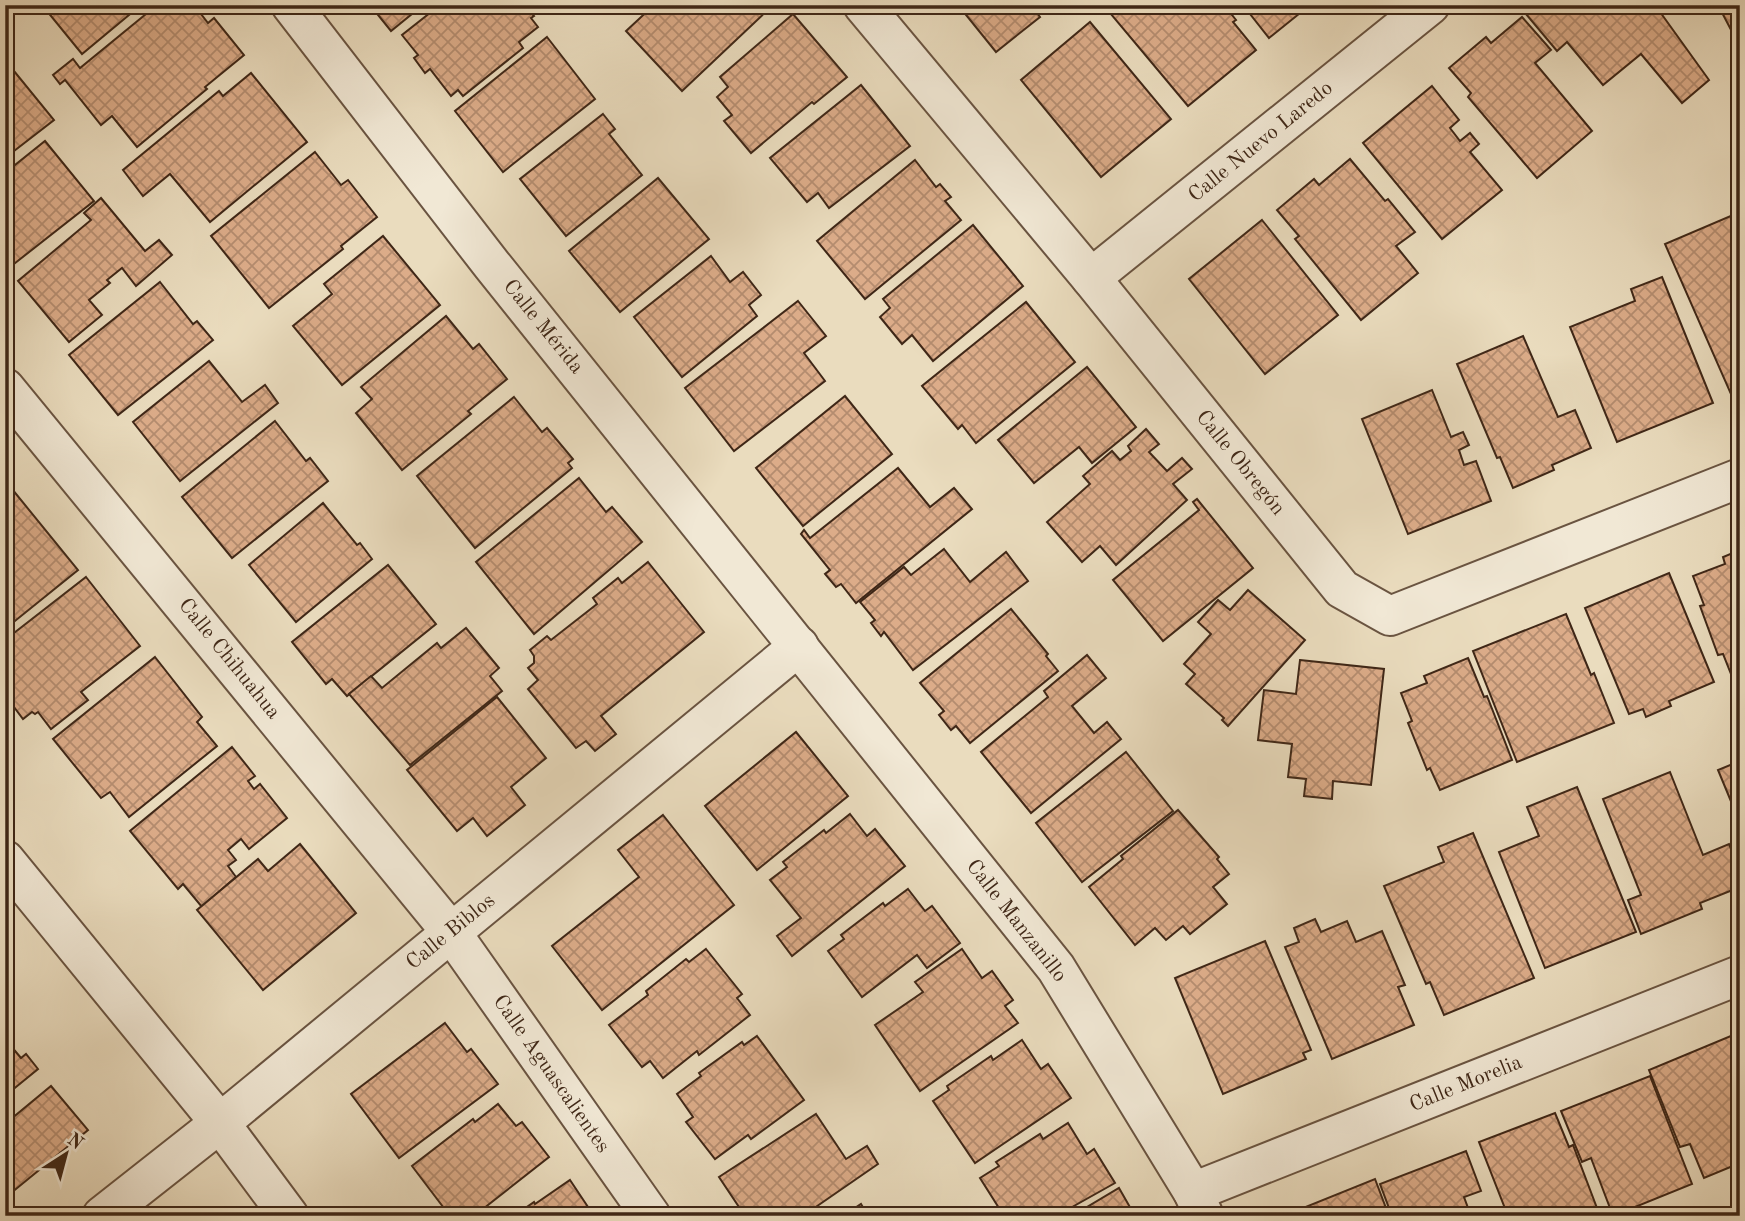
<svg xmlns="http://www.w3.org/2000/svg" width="1745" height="1221" viewBox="0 0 1745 1221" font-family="'Old Standard TT',serif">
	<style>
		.building { fill: url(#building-cross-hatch); stroke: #3f2717; stroke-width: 2 }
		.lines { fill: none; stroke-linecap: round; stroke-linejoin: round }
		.minor-casing { stroke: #6a5441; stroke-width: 42 }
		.tertiary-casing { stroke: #6a5441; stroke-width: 42 }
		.minor { stroke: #f1e8d5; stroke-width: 38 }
		.tertiary { stroke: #f1e8d5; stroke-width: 38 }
		.labels { text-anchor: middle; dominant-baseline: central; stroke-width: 7; stroke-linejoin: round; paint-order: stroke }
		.street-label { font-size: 21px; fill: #3f2717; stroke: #f1e8d5 }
	</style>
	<defs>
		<pattern id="building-cross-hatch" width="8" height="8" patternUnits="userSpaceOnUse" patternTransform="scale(1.75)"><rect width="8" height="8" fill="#dcac89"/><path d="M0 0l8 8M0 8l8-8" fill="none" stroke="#b48c6f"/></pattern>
	</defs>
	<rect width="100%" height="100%" fill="#eadcbe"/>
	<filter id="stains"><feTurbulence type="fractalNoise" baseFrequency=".00286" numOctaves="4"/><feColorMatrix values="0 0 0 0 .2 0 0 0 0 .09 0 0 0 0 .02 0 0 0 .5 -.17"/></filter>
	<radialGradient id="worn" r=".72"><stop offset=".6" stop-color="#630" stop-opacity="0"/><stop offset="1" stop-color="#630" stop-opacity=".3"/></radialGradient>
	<g class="building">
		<path d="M42,5H141L82,54Z"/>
		<path d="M157,5H194L208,23L214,18L244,55L205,87L207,89L137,147L112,116L101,125L65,80L60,84L53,75L73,59L80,68Z"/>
		<path d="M370,5H423L391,31Z"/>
		<path d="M440,5H525L534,16L531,18L538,27L519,42L523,48L463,96L458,90L451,96L430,69L425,73L414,58L418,55L402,35Z"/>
		<path d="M654,5H773L682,91L626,31Z"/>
		<path d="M958,5H1031L1040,17L996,52Z"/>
		<path d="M1120,5H1224L1236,20L1233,22L1256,50L1188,106L1110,13Z"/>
		<path d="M1243,5H1310L1269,38Z"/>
		<path d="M1524,5H1655L1709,80L1682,103L1641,54L1603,85L1567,42L1557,51L1521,8Z"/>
		<path d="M1718,5H1740V47Z"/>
		<path d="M793,14L847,77L814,104L812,102L751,153L724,121L732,115L717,97L728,87L720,77Z"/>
		<path d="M1522,17L1551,50L1535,63L1592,131L1537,178L1468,97L1471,93L1449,68L1486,37L1491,43Z"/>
		<path d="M1090,22L1171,119L1101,177L1021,80Z"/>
		<path d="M547,37L595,99L503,172L455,111Z"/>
		<path d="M5,60L54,120L5,158Z"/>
		<path d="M251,73L307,142L210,222L170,174L143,196L123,170L219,91L223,96Z"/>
		<path d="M861,85L910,146L829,208L818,193L807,202L770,158Z"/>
		<path d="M1432,86L1459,120L1450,128L1460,141L1470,133L1479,144L1470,152L1502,190L1442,239L1363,143Z"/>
		<path d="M603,114L615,129L609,134L642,175L566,236L520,179Z"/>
		<path d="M45,141L94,201L5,271V173Z"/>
		<path d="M315,152L341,185L348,180L377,217L341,246L343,249L269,308L211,236Z"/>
		<path d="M1350,159L1385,201L1388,199L1415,232L1396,246L1418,273L1361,320L1295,239L1299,236L1277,210L1314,179L1319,185Z"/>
		<path d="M915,160L936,187L940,184L951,197L945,201L961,220L865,299L817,241Z"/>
		<path d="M658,178L709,239L620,312L569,251Z"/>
		<path d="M101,198L145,251L159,240L172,255L136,286L122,268L107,280L110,283L89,300L102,315L69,342L18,281L91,220L84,213Z"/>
		<path d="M1740,212V398L1734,401L1665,244Z"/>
		<path d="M1262,220L1338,315L1265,374L1189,279Z"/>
		<path d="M973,225L1023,286L933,361L912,335L902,344L880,317L890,308L883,299Z"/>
		<path d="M383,236L440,305L342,385L293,326L332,294L324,284Z"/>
		<path d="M711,256L730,282L743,272L761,295L749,305L757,316L682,377L634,317Z"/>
		<path d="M1662,277L1713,403L1617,442L1570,327L1635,301L1631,289Z"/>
		<path d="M160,282L193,324L197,321L213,340L118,415L69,355Z"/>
		<path d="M798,301L826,336L804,353L825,381L734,451L685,388Z"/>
		<path d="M1026,302L1075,362L976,443L962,425L958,429L922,386Z"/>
		<path d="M446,316L473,349L479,344L507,379L468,411L471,414L402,470L356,413L372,399L361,387Z"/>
		<path d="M1523,336L1558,417L1575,410L1591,448L1552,465L1554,470L1513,488L1500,457L1497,458L1457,364Z"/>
		<path d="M209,361L242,402L265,385L278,403L180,481L133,422Z"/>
		<path d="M1087,367L1136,427L1092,463L1079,447L1034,483L998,440Z"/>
		<path d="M1432,390L1451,437L1463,432L1469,445L1459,450L1464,465L1476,461L1491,501L1408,534L1362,419Z"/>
		<path d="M845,396L892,454L803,526L756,468Z"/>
		<path d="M514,397L542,432L547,428L573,459L568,463L572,468L475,548L417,476Z"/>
		<path d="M275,421L306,461L310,458L328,481L232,558L182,497Z"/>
		<path d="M1146,429L1159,444L1149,452L1167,471L1182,458L1192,469L1173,484L1187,500L1116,565L1100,546L1082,562L1047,522L1090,484L1083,476L1112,451L1120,460L1131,451L1128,446Z"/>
		<path d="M898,468L930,507L954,488L972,509L856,603L841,584L836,587L825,574L830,570L801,534L804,530L810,538Z"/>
		<path d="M579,478L606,512L612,507L642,542L534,634L476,562Z"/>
		<path d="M12,489L78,570L5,629V494Z"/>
		<path d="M1197,499L1253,568L1163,641L1113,580L1199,510L1193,502Z"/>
		<path d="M323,503L357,545L360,543L372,559L296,622L249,565Z"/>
		<path d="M944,549L970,582L1006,552L1028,581L913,670L884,632L881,636L871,623L875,620L860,602L904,567L911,575Z"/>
		<path d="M1740,550V671L1731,674L1723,654L1718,655L1700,606L1704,605L1693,576L1725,564L1723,557Z"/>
		<path d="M648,562L704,632L601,716L616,734L595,751L586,741L576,748L528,689L538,680L528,668L534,663V656L530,650L547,636L551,640L597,604L593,598L618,578L622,583Z"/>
		<path d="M388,565L436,624L347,696L332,679L326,684L292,642Z"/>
		<path d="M1669,573L1714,682L1669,701L1671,706L1646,717L1643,709L1629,714L1585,608Z"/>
		<path d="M86,577L140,646L81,692L88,700L51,729L38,712L35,714L32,712L23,719L5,695V640Z"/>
		<path d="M1248,590L1305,640L1228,726L1222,720L1224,718L1186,684L1195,674L1184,664L1211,634L1198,622L1218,600L1230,610Z"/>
		<path d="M1011,609L1048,654L1046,656L1058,671L970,743L956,726L951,730L939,715L944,711L920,683Z"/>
		<path d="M1566,614L1591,675L1594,673L1614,723L1517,762L1473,651Z"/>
		<path d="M466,628L499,668L490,676L502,691L410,765L349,694L371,676L382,688L437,643L441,648Z"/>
		<path d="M1087,655L1106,678L1072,706L1094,733L1107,722L1121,739L1031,813L981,752L1048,697L1044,691Z"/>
		<path d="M155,657L202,717L197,722L217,746L129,817L110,792L101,798L53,739Z"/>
		<path d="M1468,658L1484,697L1487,696L1512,760L1440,790L1430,768L1427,770L1408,723L1412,721L1401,693L1427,683L1424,676Z"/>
		<path d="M1300,660L1384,669L1371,785L1333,781L1332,799L1304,796L1306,779L1288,777L1292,744L1258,740L1264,690L1296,694Z"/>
		<path d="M497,697L546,758L511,787L525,805L487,836L473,818L457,831L407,770Z"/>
		<path d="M796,732L848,796L757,870L705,806Z"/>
		<path d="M232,747L255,776L248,781L254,789L260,784L287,818L249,849L241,839L228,850L236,860L228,866L236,877L202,907L183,884L178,889L130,831Z"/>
		<path d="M1126,752L1173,811L1082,882L1036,823Z"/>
		<path d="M1740,761V823L1718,770Z"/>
		<path d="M1670,772L1703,855L1729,844L1740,870V887L1700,903L1702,909L1641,934L1628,900L1641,895L1603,799Z"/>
		<path d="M1577,787L1636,932L1545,968L1499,852L1539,836L1527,807Z"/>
		<path d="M1178,810L1219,857L1217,859L1229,874L1213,887L1227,904L1190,934L1183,926L1166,940L1155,928L1135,945L1089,887L1123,859L1121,856Z"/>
		<path d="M850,814L867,836L875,829L905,866L792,956L777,936L801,918L770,880L787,867L783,862L824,830L826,833Z"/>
		<path d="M663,815L734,905L602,1010L552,946L639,877L618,850Z"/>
		<path d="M1473,833L1534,978L1444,1015L1430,982L1426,984L1384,886L1444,862L1438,847Z"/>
		<path d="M1740,843V865L1732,846Z"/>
		<path d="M300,844L356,913L263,990L197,910L258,859L268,871Z"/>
		<path d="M908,889L925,911L932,906L960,943L927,968L917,955L862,997L828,951L844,939L841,935L883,903L885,906Z"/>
		<path d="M1315,919L1321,932L1347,921L1356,942L1382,931L1405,985L1398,987L1414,1025L1332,1059L1285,947L1299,942L1294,928Z"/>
		<path d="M1265,941L1311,1050L1303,1053L1306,1059L1223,1094L1175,978Z"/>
		<path d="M706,949L742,994L737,998L750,1015L699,1055L697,1051L663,1078L650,1061L642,1067L609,1025L648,995L646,991L686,959L689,962Z"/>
		<path d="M962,949L982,978L992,971L1013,1000L1005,1006L1018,1023L920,1091L875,1025L923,992L915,982Z"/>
		<path d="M445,1023L467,1052L471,1049L498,1084L399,1158L351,1094Z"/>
		<path d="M1738,1033L1740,1163L1704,1178L1690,1144L1680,1147L1649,1070Z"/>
		<path d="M757,1036L804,1100L751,1139L748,1135L715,1159L686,1122L693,1117L677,1094L701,1076L699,1073L742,1042L744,1045Z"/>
		<path d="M5,1039L21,1058L26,1054L38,1069L5,1096Z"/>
		<path d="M1022,1040L1041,1069L1048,1064L1071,1098L975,1163L933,1101L949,1090L947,1086L991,1056L993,1060Z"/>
		<path d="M1650,1076L1692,1184L1613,1216L1591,1158L1582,1162L1561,1111Z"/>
		<path d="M51,1086L88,1130L5,1198V1124Z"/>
		<path d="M498,1104L516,1126L522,1122L549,1157L474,1216H450L412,1166L473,1119L475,1122Z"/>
		<path d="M1555,1113L1569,1147L1573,1145L1600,1216H1508L1479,1142Z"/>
		<path d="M816,1114L846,1159L867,1146L878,1164L810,1211L813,1216H745L719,1177Z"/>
		<path d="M1068,1123L1087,1154L1094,1149L1115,1183L1056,1216H1004L980,1178L999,1166L996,1162L1040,1134L1043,1139Z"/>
		<path d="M1466,1151L1481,1191L1464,1197L1471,1216H1392L1380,1184Z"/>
		<path d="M1375,1179L1389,1216H1300L1298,1210Z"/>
		<path d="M570,1180L594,1216H514L534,1202L535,1204Z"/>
		<path d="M1119,1188L1135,1216H1072Z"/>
		<path d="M861,1204L868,1216H843Z"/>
	</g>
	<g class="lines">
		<defs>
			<g id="minor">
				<path d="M291,5L492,265L1056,968L1193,1192L1204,1216"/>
				<path d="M863,5L1091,278L1342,589L1390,616L1740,478"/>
				<path d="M1091,278L1430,5"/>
				<path d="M5,388L451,932L651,1216"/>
				<path d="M1193,1192L1740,975"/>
				<path d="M102,1216L220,1123L799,646"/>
			</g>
			<path id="tertiary" d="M5,860L220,1123L289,1216"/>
		</defs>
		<use href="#minor" class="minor-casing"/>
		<use href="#tertiary" class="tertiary-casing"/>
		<use href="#minor" class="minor"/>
		<use href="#tertiary" class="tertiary"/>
	</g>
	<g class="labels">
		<g class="street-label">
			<text transform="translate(1261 142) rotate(-39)">Calle Nuevo Laredo</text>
			<text transform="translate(543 327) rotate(51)">Calle Mérida</text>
			<text transform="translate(1240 463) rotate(51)">Calle Obregón</text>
			<text transform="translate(229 659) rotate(51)">Calle Chihuahua</text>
			<text transform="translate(1016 921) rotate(52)">Calle Manzanillo</text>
			<text transform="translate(451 932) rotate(-39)">Calle Biblos</text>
			<text transform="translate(551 1074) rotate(55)">Calle Aguascalientes</text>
			<text transform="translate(1466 1084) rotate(-22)">Calle Morelia</text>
		</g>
	</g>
	<rect width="1745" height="1221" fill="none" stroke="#eadcbe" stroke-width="28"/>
	<rect x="7" y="7" width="1731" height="1207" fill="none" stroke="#3f2717" stroke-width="3.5"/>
	<rect x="14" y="14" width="1717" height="1193" fill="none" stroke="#3f2717" stroke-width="2"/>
	<g transform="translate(66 1154) rotate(36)" stroke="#f1e8d5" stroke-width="5" paint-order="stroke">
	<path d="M0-5L12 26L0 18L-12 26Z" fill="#3f2717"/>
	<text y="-10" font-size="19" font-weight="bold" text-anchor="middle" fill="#3f2717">N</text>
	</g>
	<rect width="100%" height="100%" filter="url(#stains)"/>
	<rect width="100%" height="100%" fill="url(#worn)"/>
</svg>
